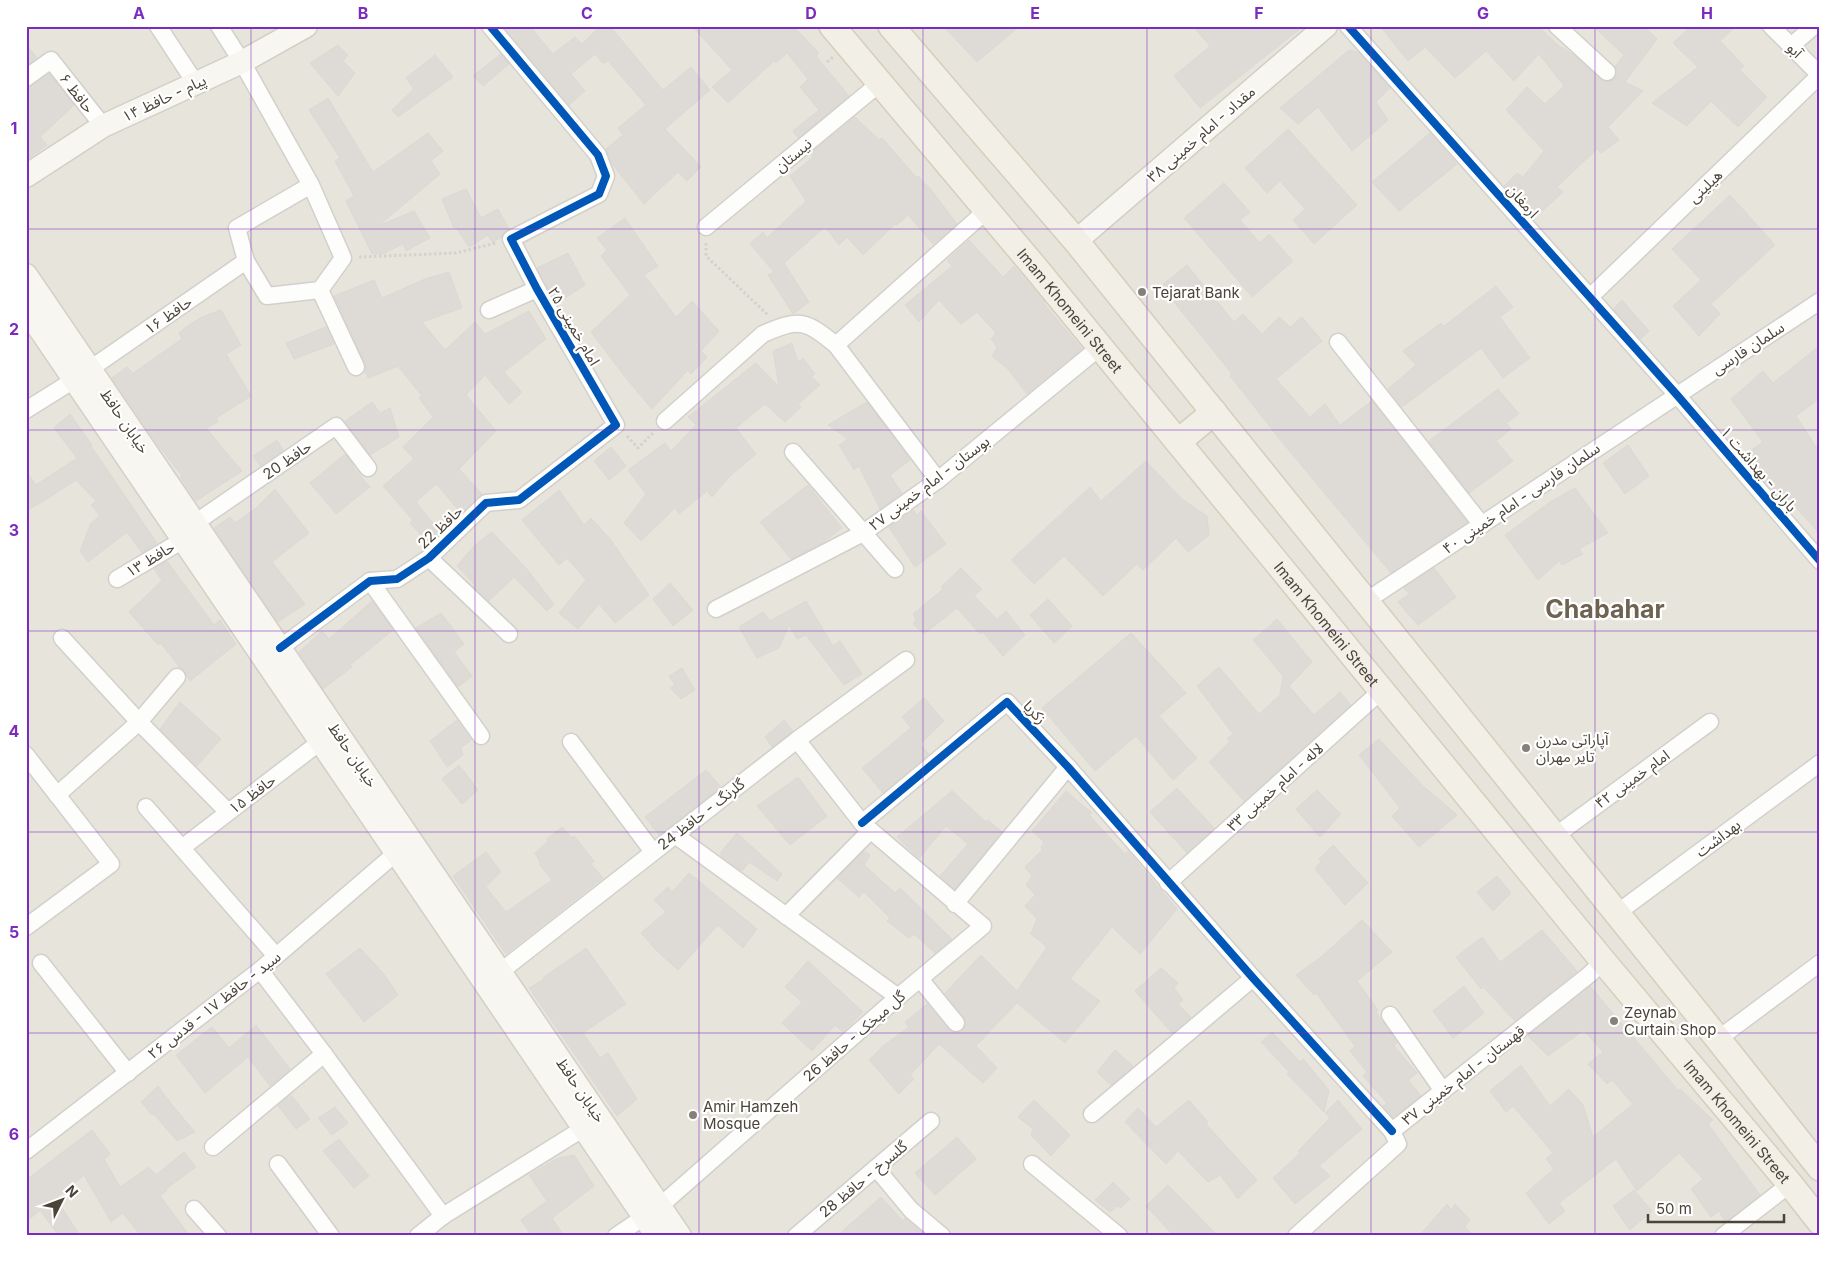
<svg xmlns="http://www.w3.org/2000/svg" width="1846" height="1262" viewBox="0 0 1846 1262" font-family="Inter,'Noto Sans Arabic',sans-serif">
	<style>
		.residential { fill: #e7e4dc }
		.building { fill: #dedbd6; stroke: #dcd9d4 }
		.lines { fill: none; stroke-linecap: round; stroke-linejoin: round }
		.street-casing { stroke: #d2d0cb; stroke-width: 19 }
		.secondary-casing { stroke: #d3cfc5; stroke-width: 25 }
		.primary-casing { stroke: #d6cebb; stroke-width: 28 }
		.path { stroke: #d3d2cc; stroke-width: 3; stroke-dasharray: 2.5 2.5; stroke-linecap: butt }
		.street { stroke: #fdfdfc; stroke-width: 16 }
		.secondary { stroke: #f7f6f1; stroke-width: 22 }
		.primary { stroke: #f2efe6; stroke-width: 25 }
		.cycleway-casing { stroke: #fff; stroke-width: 11 }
		.cycleway { stroke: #0057b8; stroke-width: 8 }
		.grid { fill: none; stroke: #7b2cbf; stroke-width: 1; stroke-opacity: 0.55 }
		.poi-dot { fill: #868178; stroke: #fff; stroke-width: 2 }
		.labels { text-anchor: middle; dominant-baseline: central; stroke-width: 4.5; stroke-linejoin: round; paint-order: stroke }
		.street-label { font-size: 15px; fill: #4b4439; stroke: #fff }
		.poi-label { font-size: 15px; fill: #4b4439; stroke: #fff; text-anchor: start }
		.town-label { font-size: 25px; font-weight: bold; fill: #6e6250; stroke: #fff }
		.neatline { fill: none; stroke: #7b2cbf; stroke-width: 2 }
		.grid-label { font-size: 16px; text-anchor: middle; font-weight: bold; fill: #7b2cbf }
	</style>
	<rect width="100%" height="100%" fill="#f4f2ee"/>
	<rect class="residential" x="26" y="26" width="1794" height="1210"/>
	<g class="building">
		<path d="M503,26H530L553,54L575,37L582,44L596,30L597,26H610L663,90L691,67L710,90L665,129L701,167L687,181L678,172L644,204L613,165L606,149L623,135L618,128L646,105L608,61L603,63L595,54L571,74L585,91L569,105Z"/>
		<path d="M692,26H793L819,53L816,56L849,96L798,138L793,131L819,110L800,87L808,79L787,53L776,63L774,61L728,103L712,87L732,70Z"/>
		<path d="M943,26H1020L977,62Z"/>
		<path d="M1193,26H1304L1200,108L1174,76L1210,46Z"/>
		<path d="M1380,26H1538L1561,48L1562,47L1576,57L1600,79L1605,82L1610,81L1615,78L1617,74L1615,66L1624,55L1593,26H1644L1657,39L1625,82L1643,91L1608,127L1619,140L1601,153L1597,149L1557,187L1563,192L1537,216L1504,186L1517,173L1523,177L1544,151L1506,110L1527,87L1545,104L1564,86L1539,54L1514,81L1486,51L1455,78L1425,47L1408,61Z"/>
		<path d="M1691,26H1736L1720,41L1744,66L1740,70L1767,97L1738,127L1711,101L1687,126L1652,103L1698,67L1673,43Z"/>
		<path d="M26,44L37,58L26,66Z"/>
		<path d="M338,45L348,55L343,61L355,73L338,96L310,63Z"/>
		<path d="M1349,50L1358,52L1390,88L1376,102L1388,120L1352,151L1318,107L1298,124L1280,108Z"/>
		<path d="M501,54L509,64L483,86L473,76Z"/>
		<path d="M435,55L453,77L398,117L392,110L414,89L406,78Z"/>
		<path d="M49,74L74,105L40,137L47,145L26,160V88L32,86Z"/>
		<path d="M328,98L373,172L428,133L443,151L431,161L440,174L378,226L414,211L430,238L406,251L403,244L383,254H372L346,201L354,196L335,161L340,158L309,110Z"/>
		<path d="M855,117L879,140L882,138L917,178L918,176L932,191L957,224L933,244L908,215L897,225L895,224L863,255L847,237L839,245L825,227L784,263L809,302L793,314L768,275L774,272L750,244L763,232L767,238L806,201L790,176L813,157L810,154Z"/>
		<path d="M1288,129L1357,205L1314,244L1293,220L1305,209L1280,181L1267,193L1245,168Z"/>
		<path d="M1430,133L1457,164L1399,211L1372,182Z"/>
		<path d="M1224,183L1250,212L1240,220L1260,243L1269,234L1293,261L1252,297L1184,218Z"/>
		<path d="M466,189L481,218L498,209L509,229L503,233L502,237L492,242L488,235L469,247L456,227L454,228L442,199Z"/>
		<path d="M1730,195L1775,245L1711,304L1720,314L1699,336L1673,306L1701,280L1672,249Z"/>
		<path d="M625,218L658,266L644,275L676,317L692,301L719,331L701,351L707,357L691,374L688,370L652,409L626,378L591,332L630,295L601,256L607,250L597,238Z"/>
		<path d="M969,240L1003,277L1014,266L1045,302L1044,304L1082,349L1027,394L1008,369L992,356L997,347L991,339L996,333L977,312L961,324L939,300L919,322L905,305L952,266L947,260Z"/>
		<path d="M568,253L585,285L557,303L537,268Z"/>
		<path d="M1187,265L1234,322L1243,314L1262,334L1279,317L1290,327L1302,317L1322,341L1276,379L1310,417L1325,404L1340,425L1372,401L1467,522L1391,573L1282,442L1230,376L1232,374L1161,286Z"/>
		<path d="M449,272L462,308L422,322L445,350L475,322L485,334L529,311L546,339L504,372L522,392L509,404L485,375L466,395L496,431L459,469L482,494L461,513L436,484L416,502L440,531L428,543L410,523L413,520L383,486L414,459L403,447L433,417L419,398L422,396L398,366L368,378L365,371V363L334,296L374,280L382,298L425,279Z"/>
		<path d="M1496,286L1513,307L1500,317L1530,358L1503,378L1481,348L1402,407L1388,389L1416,365L1403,351L1441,323L1444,326Z"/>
		<path d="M1622,300L1649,331L1641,339L1613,309Z"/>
		<path d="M221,310L241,345L226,354L251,396L216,418L218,422L206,428L242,471L196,501L180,477L182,476L158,445L112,378L127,367L133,373L182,339L179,333L187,326L204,316Z"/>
		<path d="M326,327L334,344L294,359L286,343Z"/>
		<path d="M792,343L798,362L803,358L815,374L811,377L820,385L798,404L801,407L785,422L765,404L736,428L756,454L729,477L712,497L707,491L679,514L675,508L641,541L624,523L646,494L628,470L665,443L671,451L696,425L688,417L756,363L779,387L773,351Z"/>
		<path d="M1820,345V398L1796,416L1820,453V534L1791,502L1786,506L1743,456L1763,442L1731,399L1763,371L1773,383Z"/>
		<path d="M1498,389L1519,414L1506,423L1511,429L1496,441L1513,461L1469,493L1429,441Z"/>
		<path d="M372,402L380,413L390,408L399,437L370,455L345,421Z"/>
		<path d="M867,402L910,460L890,475L902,493L880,509L859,466L854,470L839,445L848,439L828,425Z"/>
		<path d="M70,414L92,445L91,446L157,543L142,553L127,532L88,562L80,551L91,523L100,516L91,505L96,501L76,480L42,502L26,511V471L36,485L77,458L54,428Z"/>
		<path d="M277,440L283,450L260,466L253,456Z"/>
		<path d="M1628,445L1649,476L1625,494L1603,463Z"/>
		<path d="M611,447L626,466L609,480L594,461Z"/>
		<path d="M345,454L353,465L352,466L370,487L336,514L310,483Z"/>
		<path d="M1146,461L1182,499L1207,516L1209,535L1188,552L1176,538L1143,570L1137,564L1103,596L1064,556L1034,584L1011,560L1090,487L1101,501Z"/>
		<path d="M808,485L842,528L822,543L791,559L760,522Z"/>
		<path d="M1575,488L1608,533L1579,549L1583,554L1562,565L1559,561L1538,580L1505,535L1550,502Z"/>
		<path d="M275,489L309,533L272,562L305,604L278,622L214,528L230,517L235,523L255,509Z"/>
		<path d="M559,490L584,525L591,518L610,539L649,595L615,623L599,604L578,629L559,613L586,580L567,558L559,565L522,520Z"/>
		<path d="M913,510L917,515L921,511L946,544L915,567L889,527Z"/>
		<path d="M492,532L526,568L554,604L547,611L514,577L489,601L473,586L475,585L457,566L475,545Z"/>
		<path d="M167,561L214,625L220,620L236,644L190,681L184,670L179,667L161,643L158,645L129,612L162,581L154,569Z"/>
		<path d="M961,568L982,589L974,596L997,619L1006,611L1025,635L1003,656L983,632L980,634L957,608L924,634L913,624L916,620L913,614L943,589L941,587Z"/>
		<path d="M1434,568L1456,597L1418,625L1398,602L1409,594L1404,588Z"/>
		<path d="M670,583L693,610L673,626L653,599Z"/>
		<path d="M1048,599L1072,626L1054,643L1030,615Z"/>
		<path d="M372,601L393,630L350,665L352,667L323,689L299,652L322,631L329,639Z"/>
		<path d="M806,601L833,646L840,641L862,674L844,685L806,635L797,639L789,625L779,648L757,658L739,627L763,612L770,621Z"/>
		<path d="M441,613L464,644L454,652L472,676L458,687L416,628Z"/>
		<path d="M1277,619L1312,662L1289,686L1314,715L1340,692L1351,705L1244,801L1209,762L1230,741L1227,739L1233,734L1197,686L1219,667L1259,714L1280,695L1283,676L1253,640Z"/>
		<path d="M1131,633L1186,693L1159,716L1197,758L1173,780L1136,736L1095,771L1042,708Z"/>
		<path d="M682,668L695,690L681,699L670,688L675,685L669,676Z"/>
		<path d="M924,698L944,721L920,744L929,754L883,793L862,768L911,728L902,717Z"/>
		<path d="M180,702L221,739L197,766L160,729Z"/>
		<path d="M457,720L471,740L461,748L463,755L447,767L430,741Z"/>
		<path d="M784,720L793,731L772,747L765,737Z"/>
		<path d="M1379,739L1422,785L1457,815L1419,847L1392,816L1400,808L1359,755Z"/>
		<path d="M459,765L478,790L462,804L442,779Z"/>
		<path d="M706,770L721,787L659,835L645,817Z"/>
		<path d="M798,777L827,816L790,845L757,806Z"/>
		<path d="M1177,788L1214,828L1187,853L1150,812Z"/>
		<path d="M1317,790L1341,814L1320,837L1296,809Z"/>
		<path d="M952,791L986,822L988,820L1002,832L955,889L940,876L968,844L946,826L919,858L897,837Z"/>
		<path d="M1066,791L1092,813L1089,815L1125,854L1128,851L1177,909L1140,954L1112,927L1070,979L1100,1001L1065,1043L1017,1003L976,1046L997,1068L983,1083L939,1044L910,1075L914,1079L899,1094L869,1060L883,1046L909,1027L905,1022L927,1004L949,1030L957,1033L962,1031L965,1026L964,1017L945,993L981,955L1017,991L1047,947L1031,934L1037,919L1025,906L1035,895L1026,885L1032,876L1025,867L1042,850L1041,847L1044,842L1032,831Z"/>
		<path d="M562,827L572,838L574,836L594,861L591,864L603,878L506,954L453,876L486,852L501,872L486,887L506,912L552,880L539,864L540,862L535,853L548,841L547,839Z"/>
		<path d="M737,833L782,874L777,881L749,862L742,871L722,857L720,853Z"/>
		<path d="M1333,845L1368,883L1345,905L1315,869L1321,862L1319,859Z"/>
		<path d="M864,851L870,855L864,865L895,893L900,888L952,939L935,953L914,934L909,938L887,921L890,918L864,892L859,897L837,878Z"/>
		<path d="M689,873L757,929L743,948L718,925L678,970L656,950L641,933L666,912L654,900L668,887L672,892Z"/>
		<path d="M1497,876L1511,893L1493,911L1477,892Z"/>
		<path d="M1362,920L1392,952L1357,981L1378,1010L1376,1012L1397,1043L1394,1046L1417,1073L1408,1080L1421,1096L1393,1117L1383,1106L1387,1103L1363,1076L1367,1072L1350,1051L1355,1046L1316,993L1314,995L1296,975L1320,958Z"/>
		<path d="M1542,930L1577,971L1515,1021L1483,987L1481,989L1456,957L1482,937L1500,962Z"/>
		<path d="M360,948L383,973L398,995L364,1022L326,974Z"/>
		<path d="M586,948L626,1004L583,1033L600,1058L608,1053L637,1099L617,1116L529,988L543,980L544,977Z"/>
		<path d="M808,961L863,1012L843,1032L835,1025L812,1051L782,1023L802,1002L785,987Z"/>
		<path d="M1161,968L1178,983L1174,988L1183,1000L1178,1004L1191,1017L1172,1033L1135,991Z"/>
		<path d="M1464,986L1484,1013L1453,1038L1433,1011Z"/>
		<path d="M1590,986L1678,1090L1680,1089L1713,1120L1708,1124L1760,1195L1725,1222L1719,1211L1711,1217L1691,1189L1703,1179L1679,1153L1637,1191L1616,1159L1559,1203L1565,1211L1549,1224L1526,1193L1554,1169L1546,1159L1553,1153L1513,1106L1506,1112L1490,1091L1521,1065L1550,1106L1569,1089L1583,1105L1593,1137L1633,1104L1612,1080L1607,1084L1588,1064L1603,1052L1584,1030L1548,1056L1528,1036Z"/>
		<path d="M256,1025L290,1069L270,1086L248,1057L205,1093L176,1055L212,1027L229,1048Z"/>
		<path d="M1272,1032L1300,1062L1303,1059L1329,1090L1324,1112L1287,1074L1289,1072L1261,1042Z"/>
		<path d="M1115,1050L1133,1066L1111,1085L1097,1072Z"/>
		<path d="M158,1086L172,1105L195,1132L177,1141L154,1114L152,1115L141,1102Z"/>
		<path d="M291,1095L310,1119L296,1129L278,1106Z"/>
		<path d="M1034,1100L1070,1135L1051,1156L1031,1135L1033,1129L1018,1117Z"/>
		<path d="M1189,1100L1208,1122L1206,1124L1257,1180L1238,1199L1220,1175L1208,1182L1178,1151L1166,1164L1125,1122L1138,1108L1156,1127Z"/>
		<path d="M1338,1100L1362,1129L1319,1166L1330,1176L1295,1204L1273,1178L1300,1153L1298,1151L1330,1118L1325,1113Z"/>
		<path d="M335,1107L348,1123L332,1135L318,1118Z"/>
		<path d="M92,1130L110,1154L104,1159L120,1187L149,1167L156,1175L184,1152L196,1167L166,1189L167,1190L160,1196L190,1236H141L123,1213L111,1222L84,1175L56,1198L80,1236H59L40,1210L26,1222V1180Z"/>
		<path d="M957,1137L976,1159L935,1195L915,1173Z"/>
		<path d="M339,1139L369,1176L354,1188L323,1151Z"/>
		<path d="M574,1155L594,1186L552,1218L564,1236H532L521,1220L547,1201L529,1175L558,1158Z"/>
		<path d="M1113,1182L1130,1199L1121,1208L1117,1206L1110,1212L1095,1200Z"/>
		<path d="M1168,1185L1218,1236H1174L1146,1206Z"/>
		<path d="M1634,1190L1652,1211L1630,1230L1613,1206Z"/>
		<path d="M881,1197L903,1221L905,1218L926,1236H837Z"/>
		<path d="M1447,1204L1451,1210L1455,1204L1470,1220L1465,1226L1473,1236H1419Z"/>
	</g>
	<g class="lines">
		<defs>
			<g id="street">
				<path d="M158,26L196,84"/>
				<path d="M219,26L242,62L311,185L343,258L320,290L267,296L246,261L237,228L311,185"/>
				<path d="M1348,26L1677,395L1820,561"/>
				<path d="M1557,26L1607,72"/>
				<path d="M1771,26L1820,75"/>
				<path d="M1791,46L1814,26"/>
				<path d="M26,78L51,60L103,126"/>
				<path d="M706,227L880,83"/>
				<path d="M320,290L356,367"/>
				<path d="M1590,297L1820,75"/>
				<path d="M489,310L537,289"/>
				<path d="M1338,342L1482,525"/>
				<path d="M836,345L938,480"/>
				<path d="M90,369L246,261"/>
				<path d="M26,410L74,380"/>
				<path d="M665,421L763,334C800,318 805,320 836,345L987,210"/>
				<path d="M793,452L895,569"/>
				<path d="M195,523L336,426L368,468"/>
				<path d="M429,558L509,634"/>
				<path d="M117,579L183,540"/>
				<path d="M370,581L481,736"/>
				<path d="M1366,601L1820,301"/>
				<path d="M716,609L863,533L938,480L1100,347"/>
				<path d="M62,638L139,722L228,812"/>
				<path d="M280,648L370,581L397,579L429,558L486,503L519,500L616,425L537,289L511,239L599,194L606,176L598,155L490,26"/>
				<path d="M571,742L653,852"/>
				<path d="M26,755L111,864L26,927"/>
				<path d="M57,795L139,722L177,677"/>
				<path d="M146,807L276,956"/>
				<path d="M862,823L1007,702L1068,767L1253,978L1392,1131"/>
				<path d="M675,835L898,997"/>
				<path d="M1555,836L1710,722"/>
				<path d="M183,847L320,742"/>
				<path d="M1168,883L1382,690"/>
				<path d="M955,904L1068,767"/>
				<path d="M1617,913L1820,763"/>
				<path d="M786,916L870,831"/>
				<path d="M41,963L128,1073"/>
				<path d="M260,970L324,1054L443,1216"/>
				<path d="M500,972L797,740L906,660"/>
				<path d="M920,979L956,1023"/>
				<path d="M1390,1015L1443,1091"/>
				<path d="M1718,1039L1820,963"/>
				<path d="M1092,1114L1253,978"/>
				<path d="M213,1147L324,1054"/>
				<path d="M26,1151L260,970L396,853"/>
				<path d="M278,1164L331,1236"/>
				<path d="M1032,1164L1119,1236"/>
				<path d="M876,1168L911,1210L942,1236"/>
				<path d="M660,1206L898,997L983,926L862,823L797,740"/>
				<path d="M194,1209L218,1236"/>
				<path d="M418,1236L443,1216L584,1128"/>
				<path d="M616,1236L644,1217"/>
				<path d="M796,1236L931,1121"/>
				<path d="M1296,1236L1398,1144L1392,1131L1590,974L1603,961"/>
				<path d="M1723,1236L1790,1184"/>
			</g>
			<g id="secondary">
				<path d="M26,176L103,126L242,62L306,26"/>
				<path d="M1076,241L1326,26"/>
				<path d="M26,275L680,1236"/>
				<path d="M26,309L657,1236"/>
			</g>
			<g id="primary">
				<path id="s1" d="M832,26L1038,271L1603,961L1790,1184L1820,1222"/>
				<path d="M891,26L1076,241L1718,1039L1820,1168"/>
				<path d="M1178,442L1214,412"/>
			</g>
		</defs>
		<use href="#street" class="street-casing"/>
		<use href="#secondary" class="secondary-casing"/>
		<use href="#primary" class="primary-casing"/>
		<g class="path">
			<path d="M827,62L833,57"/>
			<path d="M706,243V256L768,315"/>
			<path d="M359,257L456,253L496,243"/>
			<path d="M627,436L638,448L654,432"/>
		</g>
		<use href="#street" class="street"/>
		<use href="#secondary" class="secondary"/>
		<use href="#primary" class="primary"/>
		<defs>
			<g id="cycleway">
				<path d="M1348,26L1677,395L1820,561"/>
				<path d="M280,648L370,581L397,579L429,558L486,503L519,500L616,425L537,289L511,239L599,194L606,176L598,155L490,26"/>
				<path d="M862,823L1007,702L1068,767L1253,978L1392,1131"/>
			</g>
		</defs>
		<use href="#cycleway" class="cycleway-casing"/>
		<use href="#cycleway" class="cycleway"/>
	</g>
	<path class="grid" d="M251,26V1236M475,26V1236M699,26V1236M923,26V1236M1147,26V1236M1371,26V1236M1595,26V1236M26,229H1820M26,430H1820M26,631H1820M26,832H1820M26,1033H1820"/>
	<g class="poi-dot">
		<circle cx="1142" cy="292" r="5"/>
		<circle cx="1526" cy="748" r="5"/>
		<circle cx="1614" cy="1021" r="5"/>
		<circle cx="693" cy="1115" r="5"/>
	</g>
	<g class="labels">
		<g class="street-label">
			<text transform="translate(1795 50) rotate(45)">آبو</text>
			<text transform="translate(77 93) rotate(52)">حافظ ۶</text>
			<text transform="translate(164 98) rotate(-25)">پیام - حافظ ۱۴</text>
			<text transform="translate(1201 134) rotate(-41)">مقداد - امام خمینی ۳۸</text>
			<text transform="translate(793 155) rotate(-40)">نیستان</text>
			<text transform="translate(1705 186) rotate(-44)">هیلینی</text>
			<text transform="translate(1523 201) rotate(48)">ارمغان</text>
			<text stroke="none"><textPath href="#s1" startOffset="371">Imam Khomeini Street</textPath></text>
			<text transform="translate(168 315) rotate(-35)">حافظ ۱۶</text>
			<text transform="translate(574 326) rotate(60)">امام خمینی ۲۵</text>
			<text transform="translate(1748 348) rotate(-33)">سلمان فارسی</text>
			<text transform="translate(125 421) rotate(56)">خیابان حافظ</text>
			<text transform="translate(287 460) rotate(-35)">حافظ 20</text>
			<text transform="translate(1759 469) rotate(49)">باران - بهداشت ۱</text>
			<text transform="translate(929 483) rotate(-37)">بوستان - امام خمینی ۲۷</text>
			<text transform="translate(1521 498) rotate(-34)">سلمان فارسی - امام خمینی ۴۰</text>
			<text transform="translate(440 527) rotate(-43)">حافظ 22</text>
			<text transform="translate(150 559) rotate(-31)">حافظ ۱۳</text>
			<text stroke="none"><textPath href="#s1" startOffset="776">Imam Khomeini Street</textPath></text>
			<text transform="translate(1035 712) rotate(47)">زکریا</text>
			<text transform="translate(353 755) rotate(56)">خیابان حافظ</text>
			<text transform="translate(1632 779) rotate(-36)">امام خمینی ۴۲</text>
			<text transform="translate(1275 787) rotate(-42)">لاله - امام خمینی ۳۳</text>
			<text transform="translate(252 794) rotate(-37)">حافظ ۱۵</text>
			<text transform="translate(701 814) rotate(-38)">گلرنگ - حافظ 24</text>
			<text transform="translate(1718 838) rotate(-37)">بهداشت</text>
			<text transform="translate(214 1005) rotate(-38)">سید - حافظ ۱۷ - قدس ۲۶</text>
			<text transform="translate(854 1036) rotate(-41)">گل میخک - حافظ 26</text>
			<text transform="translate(1463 1075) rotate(-38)">قهستان - امام خمینی ۳۷</text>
			<text transform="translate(581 1090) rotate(56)">خیابان حافظ</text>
			<text stroke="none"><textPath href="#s1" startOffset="1421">Imam Khomeini Street</textPath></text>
			<text transform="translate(863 1179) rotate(-40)">گلسرخ - حافظ 28</text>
		</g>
		<g class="poi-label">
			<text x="1152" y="292">Tejarat Bank</text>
			<text x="1536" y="739">آپاراتی مدرن<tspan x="1536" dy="17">تایر مهران</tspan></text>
			<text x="1624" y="1012">Zeynab<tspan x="1624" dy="17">Curtain Shop</tspan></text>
			<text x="703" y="1106">Amir Hamzeh<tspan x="703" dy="17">Mosque</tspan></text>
		</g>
		<g class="town-label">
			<text x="1605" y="609">Chabahar</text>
		</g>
	</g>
	<rect width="1846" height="1262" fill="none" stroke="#ffffff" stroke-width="55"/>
	<g transform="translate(62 1200) rotate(48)" stroke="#ffffff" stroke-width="4" paint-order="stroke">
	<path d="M0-4L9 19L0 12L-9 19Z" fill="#4b4439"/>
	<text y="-8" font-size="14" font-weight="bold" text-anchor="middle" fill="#4b4439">N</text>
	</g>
	<path d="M1648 1214v8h136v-8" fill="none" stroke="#4b4439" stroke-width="2.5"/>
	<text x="1656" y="1214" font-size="15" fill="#4b4439" stroke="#ffffff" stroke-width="4" paint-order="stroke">50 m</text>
	<rect x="28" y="28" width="1790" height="1206" class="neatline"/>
	<g class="grid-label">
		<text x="139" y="19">A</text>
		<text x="363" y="19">B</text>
		<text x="587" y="19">C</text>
		<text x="811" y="19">D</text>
		<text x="1035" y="19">E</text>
		<text x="1259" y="19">F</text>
		<text x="1483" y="19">G</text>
		<text x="1707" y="19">H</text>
		<text x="14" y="134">1</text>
		<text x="14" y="335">2</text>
		<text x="14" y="536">3</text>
		<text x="14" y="737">4</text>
		<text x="14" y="938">5</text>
		<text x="14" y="1140">6</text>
	</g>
</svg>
